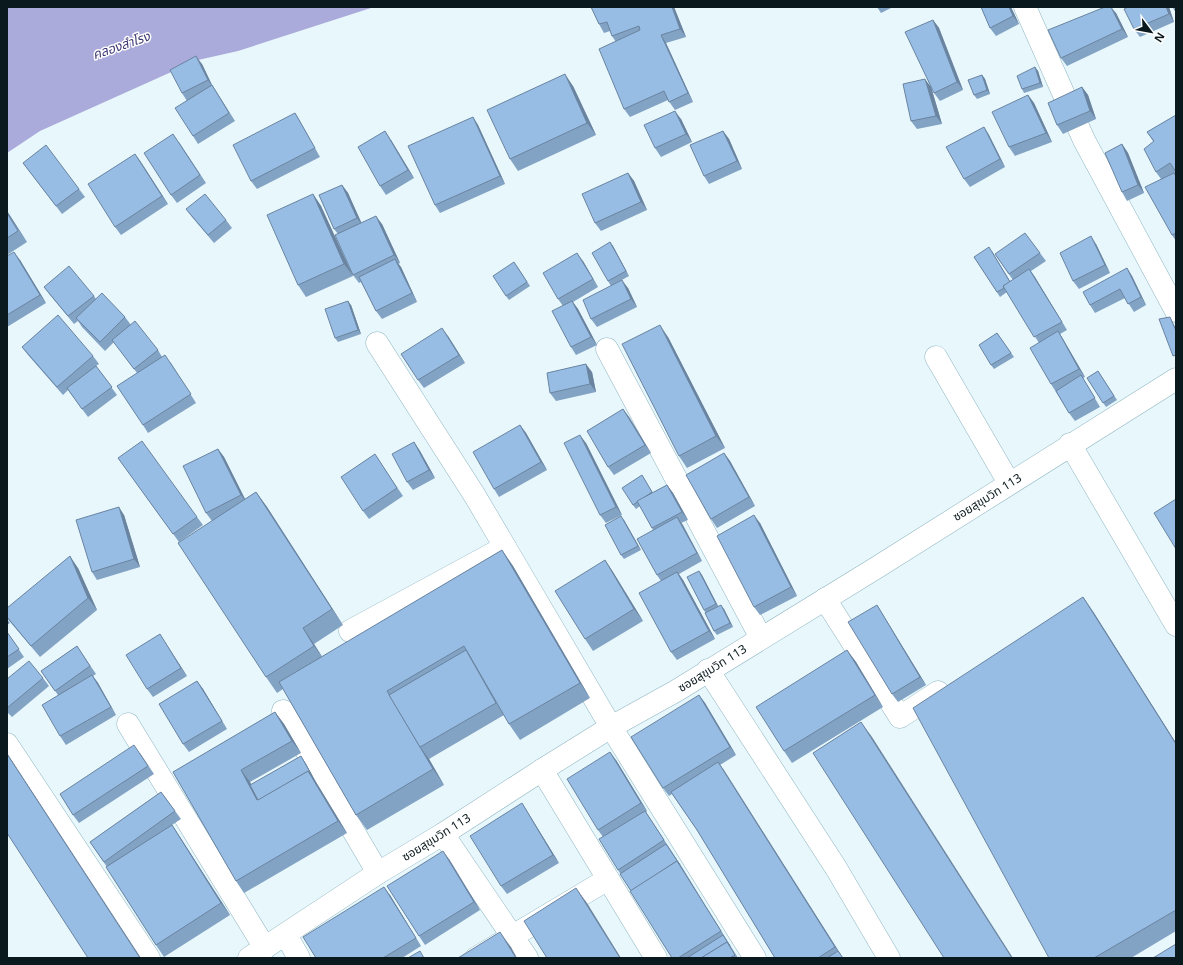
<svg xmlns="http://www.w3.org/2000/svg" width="1183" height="965" viewBox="0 0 1183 965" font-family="'Noto Sans','Noto Sans Thai',sans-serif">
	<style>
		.water { fill: #aaaadb }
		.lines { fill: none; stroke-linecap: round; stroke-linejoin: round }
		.minor-casing { stroke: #8fb6c1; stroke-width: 23 }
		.major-casing { stroke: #8fb6c1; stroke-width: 23 }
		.minor { stroke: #fff; stroke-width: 22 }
		.major { stroke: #fff; stroke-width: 22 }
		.wall { fill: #83a3c4 }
		.shaded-wall { fill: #6a84a0 }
		.building { fill: #98bde4; stroke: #6a84a0 }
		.labels { text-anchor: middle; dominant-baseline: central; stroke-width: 3; stroke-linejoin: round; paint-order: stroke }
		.street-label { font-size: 12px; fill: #0a191d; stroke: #fff }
		.water-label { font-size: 13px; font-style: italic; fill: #3c3873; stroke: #fff }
	</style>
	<rect width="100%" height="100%" fill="#e7f7fc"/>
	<path class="water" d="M7,7H374L238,51L198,60L40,131L7,153Z"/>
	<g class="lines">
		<defs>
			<g id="minor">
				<path d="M1025,7L1084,140L1176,311"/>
				<path d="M377,343L475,496L611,727L755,958"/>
				<path d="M607,349L761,638"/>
				<path d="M936,357L1009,483"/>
				<path d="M1070,444L1176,625"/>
				<path d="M825,599L900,717L938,692"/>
				<path d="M350,631L505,547"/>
				<path d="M708,670L836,868L889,958"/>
				<path d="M283,711L378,873"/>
				<path d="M128,724L265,948"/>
				<path d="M7,744L149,958"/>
				<path d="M542,770L656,958"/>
				<path d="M443,834L527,958"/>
				<path d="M286,935L299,958"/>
				<path d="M476,958L608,879"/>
			</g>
			<path id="major" d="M249,958L378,873L443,834L542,770L611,727L676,691L876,568L1176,379"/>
		</defs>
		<use href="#minor" class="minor-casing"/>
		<use href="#major" class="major-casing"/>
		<use href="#minor" class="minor"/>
		<use href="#major" class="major"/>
	</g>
	<g class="wall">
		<path d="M591,7H674L686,37L666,43L693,102L675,110L668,100L630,117L624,109L616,42L612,36L610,31L604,33L599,24Z"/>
		<path d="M877,7H893L881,13Z"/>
		<path d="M981,7H1011L1019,24L996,36L990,28Z"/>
		<path d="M1169,7L1174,22L1140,37L1134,29Z"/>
		<path d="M1116,13L1128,37L1067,66L1061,58Z"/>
		<path d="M933,20L939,28L963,90L940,101L934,93Z"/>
		<path d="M202,64L212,85L235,121L198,144L193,136L187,101L182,93Z"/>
		<path d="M1035,67L1038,71L1043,87L1024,93L1022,89Z"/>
		<path d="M982,75L985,79L990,94L977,99L974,95Z"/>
		<path d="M573,86L596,135L518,171L510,159Z"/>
		<path d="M931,87L942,124L917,129L911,121Z"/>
		<path d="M1082,87L1088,95L1096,119L1063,134L1057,125Z"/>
		<path d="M1028,95L1034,103L1052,142L1015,156L1009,147Z"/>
		<path d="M295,113L300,121L320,157L257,189L251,181Z"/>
		<path d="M1176,115V241L1172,235L1161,179L1156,172L1153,141L1147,132Z"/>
		<path d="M473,117L478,125L505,184L440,213L435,205Z"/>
		<path d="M681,119L692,142L661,157L655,148Z"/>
		<path d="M984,127L989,135L1005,167L970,187L964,179Z"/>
		<path d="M723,131L729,139L742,169L709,184L704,176Z"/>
		<path d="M391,140L414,178L386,195L380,186Z"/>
		<path d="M179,142L206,183L177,203L171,195Z"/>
		<path d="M1122,144L1128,153L1144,193L1127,201L1122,192Z"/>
		<path d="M135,154L168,204L121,235L115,227Z"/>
		<path d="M23,163L79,189L85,197L62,214Z"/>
		<path d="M628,173L634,181L647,210L601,231L595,223Z"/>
		<path d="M342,185L348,193L361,223L382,224L400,263L398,264L401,267L417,302L382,319L376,311L361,282L359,283L353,275L338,234L334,229Z"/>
		<path d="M313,194L321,206L353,276L306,297L298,285Z"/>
		<path d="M186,209L226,220L232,228L214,243L192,217Z"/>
		<path d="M7,211L27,242L7,255Z"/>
		<path d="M610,242L613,246L629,276L611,286L608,281Z"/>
		<path d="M1096,244L1110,273L1079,289L1073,281Z"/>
		<path d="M992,251L1010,281L1013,280L995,254L1040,253L1046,261L1031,271L1067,330L1060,334L1063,339L1085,377L1083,378L1100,407L1075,421L1069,413L1051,384L1039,343L1007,292L1000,297L974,257Z"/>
		<path d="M7,256L20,260L46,303L7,327Z"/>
		<path d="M583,261L598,287L573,302L578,309L597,345L576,355L571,347L563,306L558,299Z"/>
		<path d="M517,266L530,286L509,300L506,296Z"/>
		<path d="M1127,268L1132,276L1146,305L1134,312L1125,298L1095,313L1090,305Z"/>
		<path d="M44,287L94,296L96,299L125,317L131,325L158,350L162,357L171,363L196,403L148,433L143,425L137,373L114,342L105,351L82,327L78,321L74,324L50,295Z"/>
		<path d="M628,288L637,307L597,327L591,319Z"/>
		<path d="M351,305L361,334L338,342L335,338Z"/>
		<path d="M997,333L1014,357L994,369L991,365Z"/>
		<path d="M448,336L465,363L424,388L418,380Z"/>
		<path d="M668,337L725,448L687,468L679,456Z"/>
		<path d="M22,347L93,356L99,364L96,366L117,395L88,417L68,390L63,395L28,355Z"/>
		<path d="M1098,371L1117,400L1106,407L1087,378Z"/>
		<path d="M592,372L596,392L556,401L550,393Z"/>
		<path d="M623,409L629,417L651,453L614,475L608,467Z"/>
		<path d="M520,425L526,433L547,470L499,497L494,489Z"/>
		<path d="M414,442L420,451L435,478L413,490L407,482Z"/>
		<path d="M586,443L622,515L606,523L600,515Z"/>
		<path d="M218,449L224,457L245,499L256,492L267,507L343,625L314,644L322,657L502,550L513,566L590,698L520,740L509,724L504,715L429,759L444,785L367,830L356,815L283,689L277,693L266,677L212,521L206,513Z"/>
		<path d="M724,453L730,461L755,506L717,528L711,519Z"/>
		<path d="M118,458L197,517L203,525L179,542Z"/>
		<path d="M380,462L403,496L369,519L363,511Z"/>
		<path d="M642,475L653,493L667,485L673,493L688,520L681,523L702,561L679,574L683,580L715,639L677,660L671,652L661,581L657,575L653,530L640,506L636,509L633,505Z"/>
		<path d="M124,515L140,567L97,580L92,572Z"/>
		<path d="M624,520L641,550L624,559L621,555Z"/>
		<path d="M760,523L797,596L760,615L754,607Z"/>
		<path d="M605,560L613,572L643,621L593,651L585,639Z"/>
		<path d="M78,568L97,610L40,657L11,623L7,618V608Z"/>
		<path d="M699,571L702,575L718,606L724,609L733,627L717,635L714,631L704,610Z"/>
		<path d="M1083,597L1094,613L1176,743V931L1131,958H1049Z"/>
		<path d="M877,605L882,613L926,685L898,702L892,694Z"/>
		<path d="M7,619L10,623L7,625Z"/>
		<path d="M7,632L24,657L7,669Z"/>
		<path d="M165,642L187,676L153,697L147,689Z"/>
		<path d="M77,646L96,674L93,676L98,683L116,715L66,745L60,736L58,695L41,671Z"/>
		<path d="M847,650L856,662L883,707L792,763L784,751Z"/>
		<path d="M43,678L49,686L12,717L7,712V679Z"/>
		<path d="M197,681L203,689L227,729L189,752L183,744Z"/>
		<path d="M699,695L705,703L736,755L720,765L843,958H775L697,830L672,794L669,796L663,788Z"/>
		<path d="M275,712L284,724L301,753L250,782L251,785L301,756L306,764L316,782L347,833L244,893L236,881L173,772Z"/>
		<path d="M140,753L154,774L79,823L73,815Z"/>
		<path d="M616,760L647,811L646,812L683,869L738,958H672L618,870L603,837L598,830Z"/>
		<path d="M161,792L181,819L172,825L180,837L230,915L164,957L156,945L107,867L90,842Z"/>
		<path d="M522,803L527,811L559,863L507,894L501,886Z"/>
		<path d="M449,859L480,910L425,945L419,936Z"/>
		<path d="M390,895L421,946L402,958H316Z"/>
	</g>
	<g class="shaded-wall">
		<path d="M672,7H674L686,37L680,29Z"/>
		<path d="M1009,7H1011L1019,24L1013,16Z"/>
		<path d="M1111,7L1116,13L1128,37L1122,29Z"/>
		<path d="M1166,7H1169L1174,22L1169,14Z"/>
		<path d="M933,20L939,28L963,90L957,82Z"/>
		<path d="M661,35L666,43L693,102L688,93Z"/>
		<path d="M196,56L202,64L212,85L235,121L208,80Z"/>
		<path d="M1035,67L1038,71L1043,87L1040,83Z"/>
		<path d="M565,74L573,86L596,135L587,123Z"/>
		<path d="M982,75L985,79L990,94L987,90Z"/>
		<path d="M925,79L931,87L942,124L936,116Z"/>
		<path d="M1082,87L1088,95L1096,119L1090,111Z"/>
		<path d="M1028,95L1034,103L1052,142L1046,133Z"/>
		<path d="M675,111L681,119L692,142L686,134Z"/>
		<path d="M473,117L478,125L505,184L500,176Z"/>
		<path d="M984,127L989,135L1005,167L1000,159Z"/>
		<path d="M385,131L391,140L414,178L408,170Z"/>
		<path d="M723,131L729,139L742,169L737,161Z"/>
		<path d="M1122,144L1128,153L1144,193L1138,185Z"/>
		<path d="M135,154L141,162L168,204L162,196Z"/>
		<path d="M628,173L634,181L647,210L641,202Z"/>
		<path d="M342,185L348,193L363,226L357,218Z"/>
		<path d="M313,194L321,206L353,276L344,264Z"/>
		<path d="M7,211L27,242L7,213Z"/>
		<path d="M376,216L382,224L400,263L394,255Z"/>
		<path d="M1091,236L1096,244L1110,273L1105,265Z"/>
		<path d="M610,242L613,246L629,276L626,271Z"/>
		<path d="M14,252L20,260L46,303L40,295Z"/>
		<path d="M577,253L583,261L598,287L593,279Z"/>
		<path d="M395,259L401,267L417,302L412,293Z"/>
		<path d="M1127,268L1132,276L1146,305L1141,297Z"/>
		<path d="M1029,269L1035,277L1067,330L1062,322Z"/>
		<path d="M622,280L628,288L637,307L631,299Z"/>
		<path d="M348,301L351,305L361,334L358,330Z"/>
		<path d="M572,301L578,309L597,345L591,337Z"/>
		<path d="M1170,317L1176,329V331Z"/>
		<path d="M660,325L668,337L725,448L716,436Z"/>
		<path d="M442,328L448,336L465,363L459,355Z"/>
		<path d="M1058,331L1063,339L1085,377L1079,369Z"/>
		<path d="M586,364L592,372L596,392L590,384Z"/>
		<path d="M623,409L629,417L651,453L645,445Z"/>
		<path d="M520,425L526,433L547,470L541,462Z"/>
		<path d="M580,435L586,443L622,515L616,507Z"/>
		<path d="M414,442L420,451L435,478L429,470Z"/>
		<path d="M218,449L224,457L247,503L241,495Z"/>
		<path d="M724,453L730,461L755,506L749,497Z"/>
		<path d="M667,485L673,493L688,520L682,512Z"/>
		<path d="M256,492L267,507L343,625L332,609Z"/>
		<path d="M119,507L124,515L140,567L134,559Z"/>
		<path d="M754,515L760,523L797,596L791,587Z"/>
		<path d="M621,516L624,520L641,550L638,546Z"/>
		<path d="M677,517L683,525L702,561L697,553Z"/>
		<path d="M502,550L513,566L590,698L580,683Z"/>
		<path d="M70,556L78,568L97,610L88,598Z"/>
		<path d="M605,560L613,572L643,621L634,609Z"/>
		<path d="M699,571L702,575L719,608L716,604Z"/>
		<path d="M677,572L683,580L715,639L709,631Z"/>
		<path d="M1083,597L1094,613L1176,743V744Z"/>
		<path d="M721,605L724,609L733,627L730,623Z"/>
		<path d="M877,605L882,613L926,685L920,677Z"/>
		<path d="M303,628L314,644L325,661L314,646Z"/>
		<path d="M160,634L165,642L187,676L181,668Z"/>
		<path d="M847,650L856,662L883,707L875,695Z"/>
		<path d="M92,675L98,683L116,715L111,707Z"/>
		<path d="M197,681L203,689L227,729Z"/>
		<path d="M387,691L398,707L420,747L429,759L444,785L433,769Z"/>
		<path d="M699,695L705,703L736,755L730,747Z"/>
		<path d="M275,712L284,724L301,753L292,741Z"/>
		<path d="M861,722L872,737L1013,958H1012Z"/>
		<path d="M610,752L616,760L647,811L641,803Z"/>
		<path d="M7,753L141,958H140L7,754Z"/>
		<path d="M301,756L306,764L316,782L347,833L338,821L308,771Z"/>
		<path d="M718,762L724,770L843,958L835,947Z"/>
		<path d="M241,770L250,782L261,803L257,800Z"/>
		<path d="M522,803L527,811L559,863L553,855Z"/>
		<path d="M645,811L683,869L726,940L721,931L680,865Z"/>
		<path d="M172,825L180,837L230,915L221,903Z"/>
		<path d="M443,851L449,859L480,910L474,902Z"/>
		<path d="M384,887L390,895L421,946L416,938Z"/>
		<path d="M576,888L587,903L621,958H620Z"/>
		<path d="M500,932L511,947L517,958H516Z"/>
	</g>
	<g class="building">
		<path d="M591,7H672L680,29L661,35L688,93L669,102L664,91L624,109L599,49L640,30L639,26L612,36L607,22L599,24Z"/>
		<path d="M981,7H1009L1013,16L990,28Z"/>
		<path d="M1105,7H1111L1122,29L1061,58L1048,30Z"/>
		<path d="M1128,7H1166L1169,14L1134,29L1124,9Z"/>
		<path d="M1173,7H1176V12Z"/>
		<path d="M933,20L957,82L934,93L905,32Z"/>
		<path d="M196,56L208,80L182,93L170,70Z"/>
		<path d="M1035,67L1040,83L1022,89L1017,76Z"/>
		<path d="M565,74L587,123L510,159L487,110Z"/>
		<path d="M982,75L987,90L974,95L968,80Z"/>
		<path d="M925,79L936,116L911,121L903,84Z"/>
		<path d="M212,85L229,113L193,136L175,108Z"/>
		<path d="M1082,87L1090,111L1057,125L1048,103Z"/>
		<path d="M1028,95L1046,133L1009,147L992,112Z"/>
		<path d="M675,111L686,134L655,148L644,125Z"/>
		<path d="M295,113L315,148L251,181L233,145Z"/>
		<path d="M1176,115V172L1170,163L1156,172L1144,149L1154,141L1147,132Z"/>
		<path d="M473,117L500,176L435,205L408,146Z"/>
		<path d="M984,127L1000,159L964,179L946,147Z"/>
		<path d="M385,131L408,170L380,186L358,147Z"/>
		<path d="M723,131L737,161L704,176L690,145Z"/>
		<path d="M173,134L200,175L171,195L144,153Z"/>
		<path d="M1122,144L1138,185L1122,192L1105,153Z"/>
		<path d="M46,145L79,189L56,206L23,163Z"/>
		<path d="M135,154L162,196L115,227L88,184Z"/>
		<path d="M628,173L641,202L595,223L582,194Z"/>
		<path d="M1174,173L1176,176V233L1172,235L1145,187Z"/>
		<path d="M342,185L357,218L334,229L319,195Z"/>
		<path d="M205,194L226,220L208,235L186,209Z"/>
		<path d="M313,194L344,264L298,285L267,215Z"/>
		<path d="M7,213L18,231L7,238Z"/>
		<path d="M376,216L394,255L353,275L335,235Z"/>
		<path d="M1025,233L1040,253L1009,274L995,254Z"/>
		<path d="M1091,236L1105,265L1073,281L1060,253Z"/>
		<path d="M610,242L626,271L608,281L592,253Z"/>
		<path d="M989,247L1010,282L1003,286L1004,288L997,292L974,257Z"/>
		<path d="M14,252L40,295L7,315V256Z"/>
		<path d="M577,253L593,279L558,299L543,273Z"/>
		<path d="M395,259L412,293L376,311L359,277Z"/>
		<path d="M514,262L527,282L506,296L493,276Z"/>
		<path d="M69,266L94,296L68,316L44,287Z"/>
		<path d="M1127,268L1141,297L1128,304L1120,289L1090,305L1083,292Z"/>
		<path d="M1029,269L1062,322L1034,337L1003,286Z"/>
		<path d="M622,280L631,299L591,319L583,300Z"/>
		<path d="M102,293L125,317L100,342L76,318Z"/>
		<path d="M348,301L358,330L335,338L325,309Z"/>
		<path d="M572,301L591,337L571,347L552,311Z"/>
		<path d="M58,315L93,356L57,387L22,347Z"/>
		<path d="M1170,317L1176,331V355L1173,356L1159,319Z"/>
		<path d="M135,321L158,350L134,369L112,340Z"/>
		<path d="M660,325L716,436L679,456L622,344Z"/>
		<path d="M442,328L459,355L418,380L401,354Z"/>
		<path d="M1058,331L1079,369L1051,384L1030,348Z"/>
		<path d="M997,333L1011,353L991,365L979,345Z"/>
		<path d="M165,355L191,394L143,425L117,386Z"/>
		<path d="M586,364L590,384L550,393L547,373Z"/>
		<path d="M96,366L112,387L82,409L67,388Z"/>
		<path d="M1098,371L1114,396L1103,403L1087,378Z"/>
		<path d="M1081,375L1095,398L1069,413L1056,391Z"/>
		<path d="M623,409L645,445L608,467L587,431Z"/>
		<path d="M520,425L541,462L494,489L473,452Z"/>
		<path d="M580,435L616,507L600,515L564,443Z"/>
		<path d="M142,441L197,517L173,534L118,458Z"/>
		<path d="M414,442L429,470L407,482L392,454Z"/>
		<path d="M218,449L241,495L206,513L183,466Z"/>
		<path d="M724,453L749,497L711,519L686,475Z"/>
		<path d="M375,454L397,488L363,511L341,477Z"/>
		<path d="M642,475L652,492L633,505L622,488Z"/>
		<path d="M667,485L682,512L652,528L637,501Z"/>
		<path d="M256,492L332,609L303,628L314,646L266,677L178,543Z"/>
		<path d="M1176,499V549L1154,513Z"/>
		<path d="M119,507L134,559L92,572L76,520Z"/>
		<path d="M754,515L791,587L754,607L717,536Z"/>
		<path d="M621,516L638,546L621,555L605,525Z"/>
		<path d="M677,517L697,553L657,575L637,539Z"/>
		<path d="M502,550L580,683L509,724L464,646L387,691L433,769L356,815L279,682Z"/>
		<path d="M70,556L88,598L31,646L7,617V608Z"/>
		<path d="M605,560L634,609L585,639L555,591Z"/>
		<path d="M699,571L716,604L704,610L687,577Z"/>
		<path d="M677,572L709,631L671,652L639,593Z"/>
		<path d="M1083,597L1176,744V910L1094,958H1049L913,708Z"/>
		<path d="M721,605L730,623L714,631L705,613Z"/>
		<path d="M877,605L920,677L892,694L848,622Z"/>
		<path d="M7,632L19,649L7,657Z"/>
		<path d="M160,634L181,668L147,689L126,655Z"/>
		<path d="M77,646L90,666L55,691L41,671Z"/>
		<path d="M466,650L496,703L420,747L389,695Z"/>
		<path d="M847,650L875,695L784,751L756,707Z"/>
		<path d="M29,661L43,678L7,708V679Z"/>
		<path d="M92,675L111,707L60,736L42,705Z"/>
		<path d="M197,681L222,721L183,744L159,704Z"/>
		<path d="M699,695L730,747L663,788L631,737Z"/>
		<path d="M275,712L292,741L241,770L257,800L308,771L338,821L236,881L173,772Z"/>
		<path d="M861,722L1012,958H944L813,753Z"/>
		<path d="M134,745L148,766L73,815L60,794Z"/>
		<path d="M610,752L641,803L598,830L567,779Z"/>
		<path d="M7,754L140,958H88L7,833Z"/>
		<path d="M301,756L311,774L308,771L258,800L250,785Z"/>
		<path d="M718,762L835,947L818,958H775L697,830L671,792Z"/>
		<path d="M161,792L175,811L104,862L90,842Z"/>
		<path d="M522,803L553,855L501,886L470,836Z"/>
		<path d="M645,811L664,840L618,870L599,839Z"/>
		<path d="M172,825L221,903L156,945L106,867Z"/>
		<path d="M666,844L680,865L677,861L631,891L620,874Z"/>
		<path d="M443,851L474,902L419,936L387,886Z"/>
		<path d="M677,861L721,931L678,958H672L630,891Z"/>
		<path d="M384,887L416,938L383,958H316L303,937Z"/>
		<path d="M576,888L620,958H547L524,921Z"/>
		<path d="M500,932L516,958H458Z"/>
		<path d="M723,935L730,946L727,942L701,958H687Z"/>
		<path d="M727,942L735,955L730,958H701Z"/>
		<path d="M1176,944V958H1153Z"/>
		<path d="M420,951L424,958H408Z"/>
		<path d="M838,951L843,958H827Z"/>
	</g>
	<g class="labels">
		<g class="street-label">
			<text transform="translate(987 497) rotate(-32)">ซอยสุขุมวิท 113</text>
			<text transform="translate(712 668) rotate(-32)">ซอยสุขุมวิท 113</text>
			<text transform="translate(436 837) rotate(-32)">ซอยสุขุมวิท 113</text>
		</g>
		<g class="water-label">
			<text transform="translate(121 45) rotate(-19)">คลองสำโรง</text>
		</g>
	</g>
	<rect width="1183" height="965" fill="none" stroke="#0a191d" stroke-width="16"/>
	<g transform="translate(1151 32) rotate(122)" stroke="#ffffff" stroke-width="3" paint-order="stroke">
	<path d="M0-3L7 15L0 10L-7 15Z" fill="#0a191d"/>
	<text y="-6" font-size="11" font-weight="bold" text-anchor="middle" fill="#0a191d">N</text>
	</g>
</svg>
